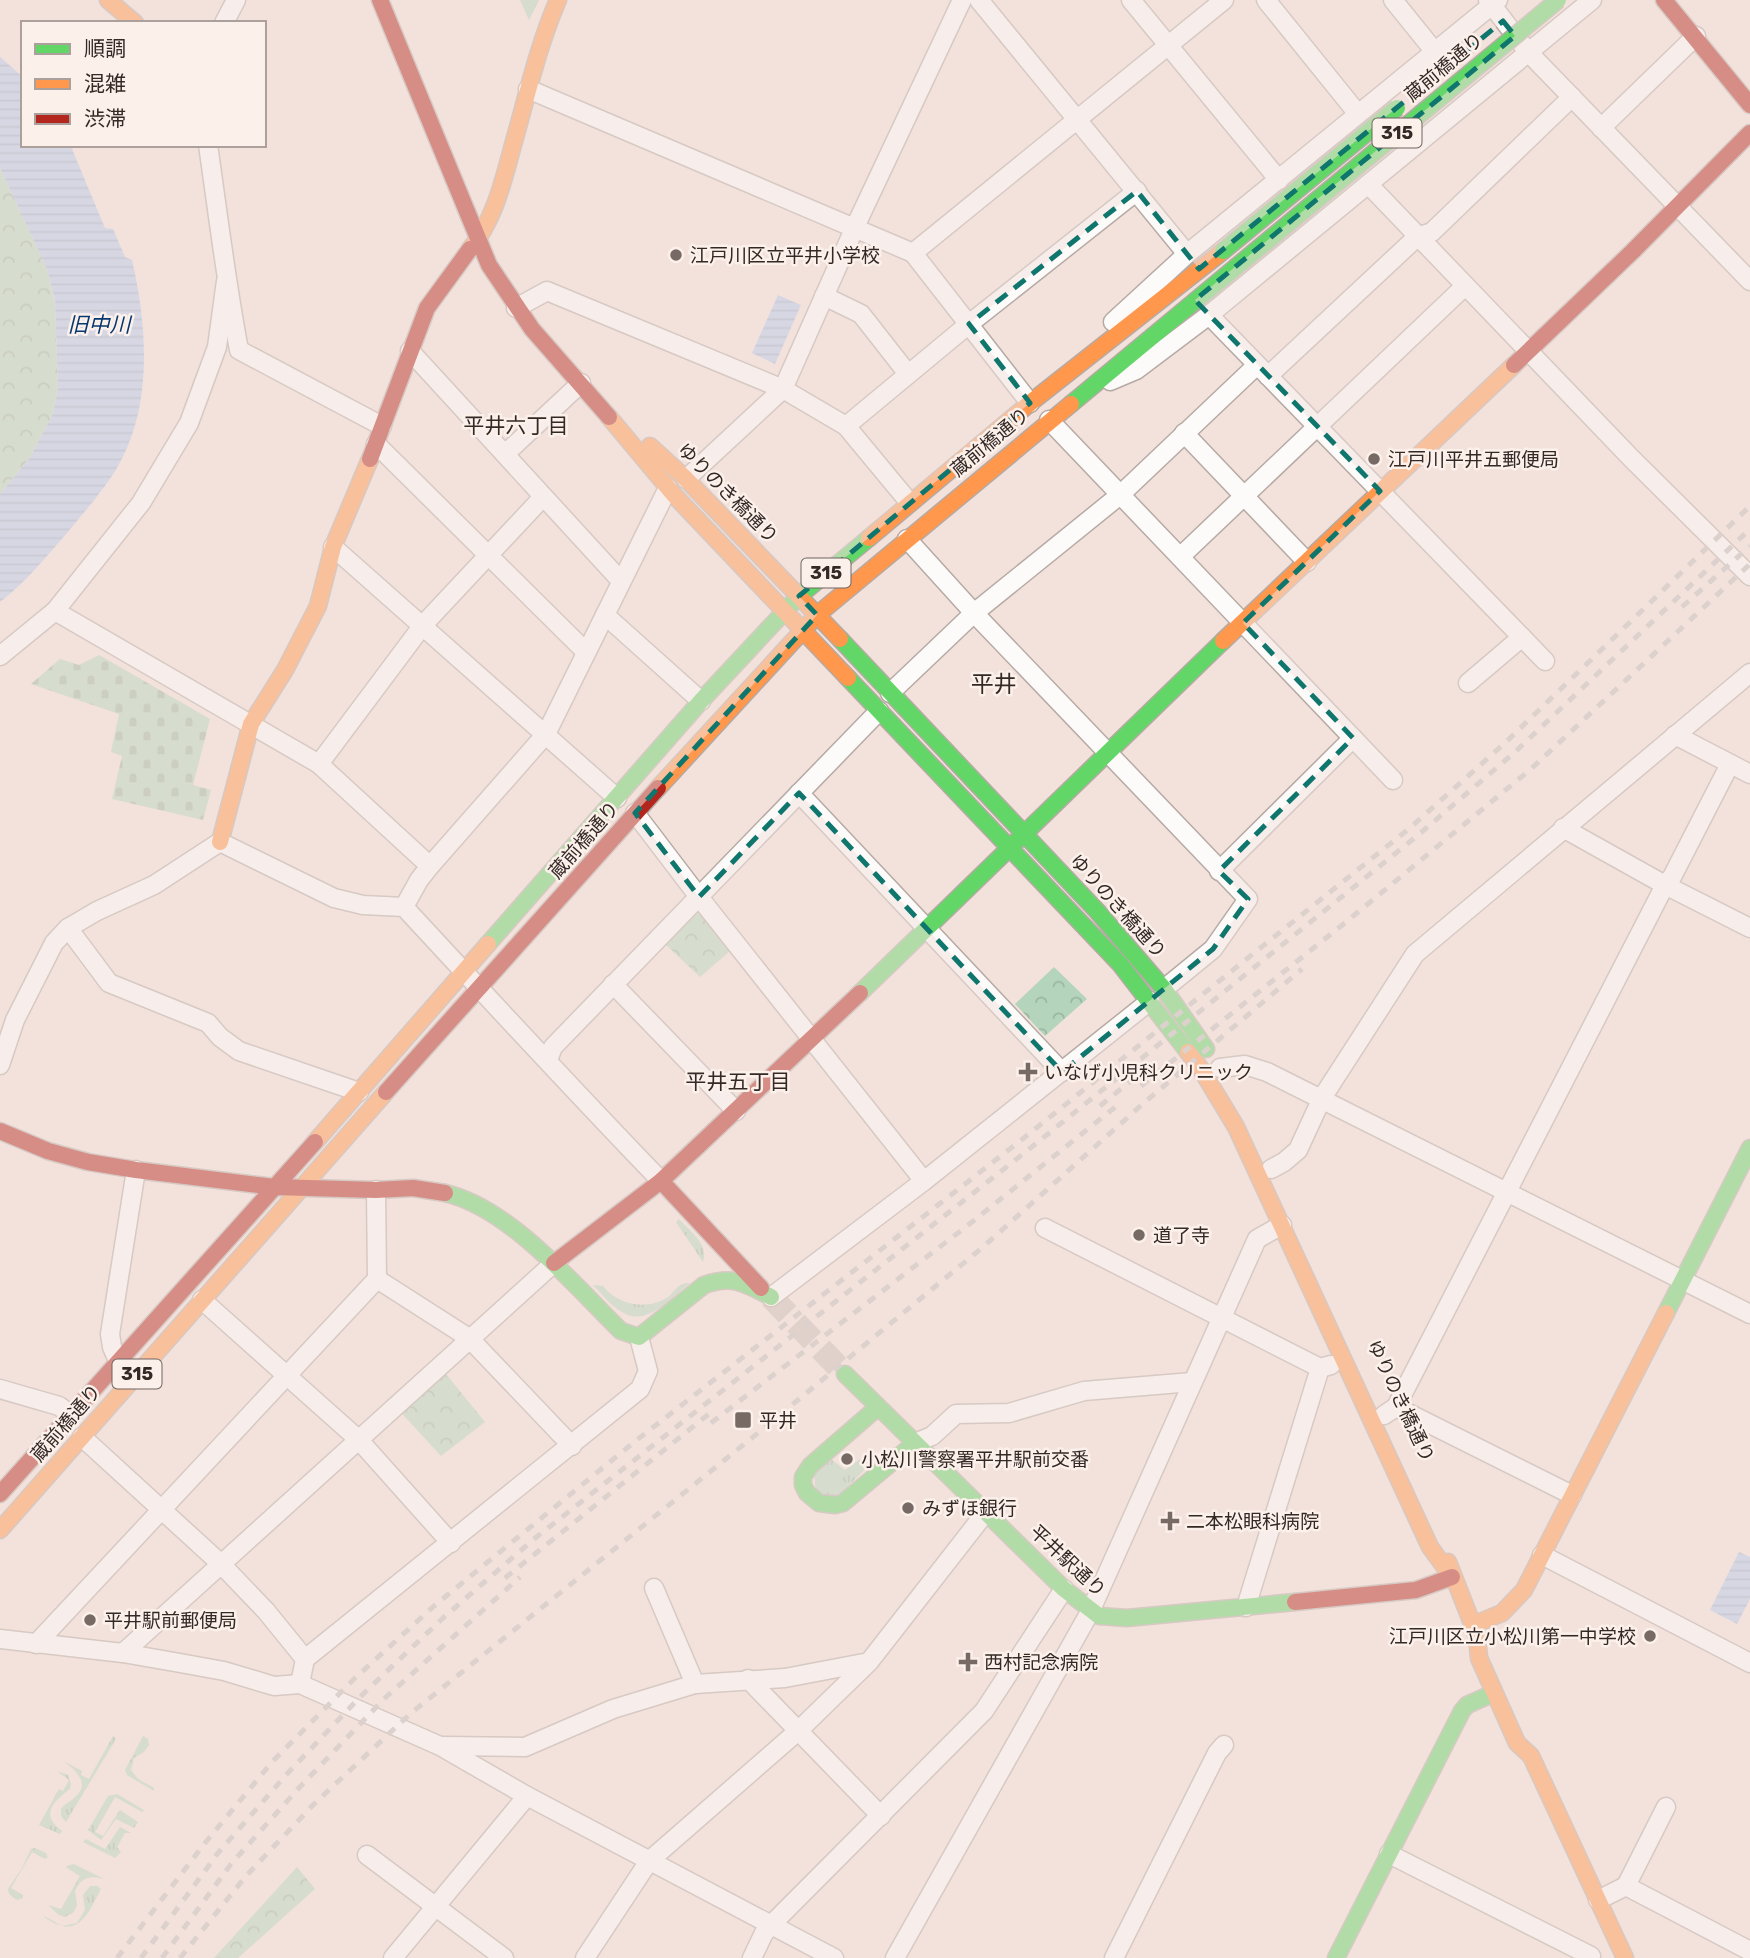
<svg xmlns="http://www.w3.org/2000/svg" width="1750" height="1958" viewBox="0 0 1750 1958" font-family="Rubik,'Noto Sans JP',sans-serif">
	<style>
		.grass { fill: url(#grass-tufts) }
		.cemetery { fill: url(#cemetery-stones) }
		.park { fill: url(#park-crowns) }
		.water { fill: url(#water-rules) }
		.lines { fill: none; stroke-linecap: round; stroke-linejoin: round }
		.secondary-tunnel { stroke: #cdbdb7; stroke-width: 24; stroke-dasharray: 24 12; stroke-linecap: butt }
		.street-casing { stroke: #b6aaa4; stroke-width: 21 }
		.fast-casing { stroke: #b6aaa4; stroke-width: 19 }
		.slow-casing { stroke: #b6aaa4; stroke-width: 19 }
		.jam-casing { stroke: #b6aaa4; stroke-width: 19 }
		.street { stroke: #fdfbfa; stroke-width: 18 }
		.fast { stroke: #63d668; stroke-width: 16 }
		.slow { stroke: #ff974d; stroke-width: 16 }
		.jam { stroke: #b3261e; stroke-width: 16 }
		.rail { stroke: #c0bcbb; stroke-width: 5; stroke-dasharray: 9 9; stroke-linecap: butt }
		.fast-bridge-casing { stroke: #b6aaa4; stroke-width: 19; stroke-linecap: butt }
		.fast-bridge { stroke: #63d668; stroke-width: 16 }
		.marked { fill: none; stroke: #0f766e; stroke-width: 5; stroke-dasharray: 14 9; stroke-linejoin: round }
		.poi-dot { fill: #776a65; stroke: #fcf0eb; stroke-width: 2.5 }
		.labels { text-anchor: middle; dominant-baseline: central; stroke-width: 5; stroke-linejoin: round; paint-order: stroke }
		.shield { fill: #fcf0eb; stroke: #706560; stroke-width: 2 }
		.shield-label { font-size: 18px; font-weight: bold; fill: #342925 }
		.street-label { font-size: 19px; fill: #342925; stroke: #fcf0eb }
		.poi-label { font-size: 19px; fill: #342925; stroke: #fcf0eb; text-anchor: start }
		.water-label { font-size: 21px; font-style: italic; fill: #063870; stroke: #fcf0eb }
		.neighbourhood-label { font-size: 21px; fill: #342925; stroke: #fcf0eb }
		.quarter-label { font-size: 23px; fill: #342925; stroke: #fcf0eb }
	</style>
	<defs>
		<pattern id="grass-tufts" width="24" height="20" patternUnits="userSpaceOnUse" patternTransform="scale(1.75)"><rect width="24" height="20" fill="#b4d4bc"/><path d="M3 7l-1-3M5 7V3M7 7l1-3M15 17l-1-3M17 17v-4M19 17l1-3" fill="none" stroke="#9bb6a1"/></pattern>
		<pattern id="cemetery-stones" width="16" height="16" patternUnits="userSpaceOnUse" patternTransform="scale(1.75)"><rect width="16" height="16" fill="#b4d4bc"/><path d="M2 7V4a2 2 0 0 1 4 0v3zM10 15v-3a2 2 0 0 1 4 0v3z" fill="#9bb6a1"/></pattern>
		<pattern id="park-crowns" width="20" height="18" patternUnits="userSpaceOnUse" patternTransform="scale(1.75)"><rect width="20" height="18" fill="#b4d4bc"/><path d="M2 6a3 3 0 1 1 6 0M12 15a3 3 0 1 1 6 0" fill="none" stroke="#9bb6a1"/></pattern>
		<pattern id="water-rules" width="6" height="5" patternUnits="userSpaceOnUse" patternTransform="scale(1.75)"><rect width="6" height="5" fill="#b4caec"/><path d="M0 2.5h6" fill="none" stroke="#9baeca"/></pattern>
	</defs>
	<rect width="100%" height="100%" fill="#f3e2dc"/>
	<g class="grass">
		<path d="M679,1219C690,1231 709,1244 703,1262L676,1222Z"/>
		<path d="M690,1283C672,1297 647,1328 622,1312C611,1306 602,1294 593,1285L603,1286C618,1305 647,1311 668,1297C677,1290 677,1283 690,1283Z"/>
		<path d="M831,1459L845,1470L860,1459L864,1470L836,1500L816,1497L814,1472Z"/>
		<path d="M113,1736L116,1738L113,1744L66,1822L61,1816V1809C65,1803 69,1803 74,1798C92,1784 75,1769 63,1761L82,1771L81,1775L89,1779Z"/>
		<path d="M143,1736L148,1739L149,1745L144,1752L134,1758L131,1770L138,1779L154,1788V1791L127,1775L125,1770Z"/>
		<path d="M57,1771L68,1775L71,1784L70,1789C54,1801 39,1814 62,1831L60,1834L39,1825L59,1789L63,1791L69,1780Z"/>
		<path d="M117,1794L144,1810L142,1812L115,1797L95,1832L103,1836L120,1810L138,1822L134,1828L116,1819L101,1840L88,1830L108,1796Z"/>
		<path d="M120,1827L131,1833H125L117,1847L121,1852L115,1858L83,1842L86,1839L105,1849Z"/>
		<path d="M35,1848L46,1853L48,1857L45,1859L32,1852L11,1888L23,1895V1898L17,1900L9,1894L8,1889L22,1868L31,1849Z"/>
		<path d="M74,1864L104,1879C90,1875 81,1877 75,1891L77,1905L74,1912L65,1917L59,1915L48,1905L61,1909L80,1876L67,1868L66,1866Z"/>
		<path d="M90,1886H97L101,1889C86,1918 77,1940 44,1917V1916L62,1926L77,1923L85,1910L83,1895Z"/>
	</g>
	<g class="cemetery">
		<path d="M520,0H539L529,20Z"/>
		<path d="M99,655L210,719L193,785L211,790L203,820L112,799L122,756L111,752L119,714L31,684L60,659L79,665Z"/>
	</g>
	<g class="park">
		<path d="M0,168L47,269L55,304L58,389L53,414L29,459L0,494Z"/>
		<path d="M699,912L730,951L700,977L665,944Z"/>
		<path d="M1054,967L1087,999L1045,1036L1015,1004Z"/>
		<path d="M441,1368L485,1422L441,1456L396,1407Z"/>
		<path d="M297,1867L315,1889L238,1958H214Z"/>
	</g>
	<g class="water">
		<path d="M0,57L23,77V145H77L72,149L105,228L113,229L125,257L132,260C146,320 152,393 126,450C113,481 88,507 67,533C46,557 26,582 0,602V494L29,459L53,414L58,389L55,302L47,269L0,168Z"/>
		<path d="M778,295L801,305L775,364L752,353Z"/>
		<path d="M1739,1552L1750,1557V1599L1737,1624L1710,1610Z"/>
	</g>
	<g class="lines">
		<path class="secondary-tunnel" d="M771,1297L845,1374"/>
		<defs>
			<g id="street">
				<path d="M979,0L1187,254"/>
				<path d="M1131,0L1279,180"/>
				<path d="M1266,0L1358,114"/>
				<path d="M1393,0L1435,52"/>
				<path d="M1488,0L1528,52L1750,281"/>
				<path d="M224,23L236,0"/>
				<path d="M528,89L913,253L1030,403"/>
				<path d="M1601,128L1696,36"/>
				<path d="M208,145C218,214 226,282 239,350L382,426"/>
				<path d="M1368,184L1632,459L1750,576"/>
				<path d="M913,253L1224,0"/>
				<path d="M824,296L861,314L908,374"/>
				<path d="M516,308L547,291L783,389L846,426L909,502"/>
				<path d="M1209,315L1545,661"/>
				<path d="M1113,322L1187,254L1498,0"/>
				<path d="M410,351L621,581"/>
				<path d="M1268,376L1417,237L1432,232L1572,97"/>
				<path d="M1110,381L1136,370L1209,315L1592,0"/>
				<path d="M1049,420L1393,780"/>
				<path d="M846,426L969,324L1137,191"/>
				<path d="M1184,433L1307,562"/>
				<path d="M376,444L586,652"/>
				<path d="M505,454L581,383"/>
				<path d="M686,479L783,389L855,227L962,0"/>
				<path d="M907,539L974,613L1248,899L1213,949L1164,989"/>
				<path d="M333,547L617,798"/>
				<path d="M1181,556L1465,286"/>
				<path d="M55,611L319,764L430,866"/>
				<path d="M605,615L701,701"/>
				<path d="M0,656L55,611L141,503L189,423L217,347L226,281"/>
				<path d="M1468,683L1522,637"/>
				<path d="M890,693L974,613L1120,495L1257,365"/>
				<path d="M1675,735L1750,774"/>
				<path d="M319,764L423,625L543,497"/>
				<path d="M799,793L1062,1072"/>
				<path d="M635,813L699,897L924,1181"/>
				<path d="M1563,828L1665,885L1750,928"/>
				<path d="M1219,871L1353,738"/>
				<path d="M404,907L419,880L430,866L546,734L668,488"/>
				<path d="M68,928L109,983L208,1023L220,1037L239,1051L359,1092"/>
				<path d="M613,984L736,1111"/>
				<path d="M548,1060L553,1047L879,711"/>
				<path d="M0,1065L15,1020L54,943L68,928L97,911L154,885L220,842L334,898L363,905L404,907C489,999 574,1091 661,1181"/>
				<path d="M1220,1068L1245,1065L1267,1072L1750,1314"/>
				<path d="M1271,1169L1284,1162L1298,1150L1322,1098L1415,954L1750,673"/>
				<path d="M1045,1228L1320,1368"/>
				<path d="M377,1279L469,1338L572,1446"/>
				<path d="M771,1297L924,1181L1150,1001"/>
				<path d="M202,1300L358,1439L451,1543"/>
				<path d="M118,1361L112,1347L110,1334L136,1170"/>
				<path d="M0,1389L59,1406L71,1415"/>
				<path d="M1396,1407L1572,1495"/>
				<path d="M1384,1415L1396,1407L1665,885L1672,877L1730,764"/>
				<path d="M82,1437L220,1563L266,1611L305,1659"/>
				<path d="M915,1443L932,1436L956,1414L1009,1413L1084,1391L1192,1382"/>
				<path d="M1542,1555L1750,1663"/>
				<path d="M654,1588L695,1684"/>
				<path d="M1246,1607L1320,1368L1331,1365"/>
				<path d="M0,1639L123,1653L180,1663L224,1671L274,1686L300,1684L440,1746L527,1796L834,1958"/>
				<path d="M36,1644L377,1279L376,1190"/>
				<path d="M123,1653L554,1263"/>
				<path d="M748,1679L881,1816"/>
				<path d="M300,1684L305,1659L640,1389L648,1371L639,1337"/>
				<path d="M443,1746L525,1747L613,1709L695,1684L785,1678L869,1662L986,1512"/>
				<path d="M1389,1854L1591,1956"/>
				<path d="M367,1855L504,1958"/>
				<path d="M1626,1886L1666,1807"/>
				<path d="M1598,1900L1626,1886L1750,1951"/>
				<path d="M393,1958L527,1796"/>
				<path d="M585,1958L649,1861L798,1731L869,1662"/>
				<path d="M752,1958L764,1933L771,1925L984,1711L1064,1589"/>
				<path d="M895,1958L1090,1612L1257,1239L1282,1225"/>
				<path d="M1114,1958L1217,1753L1224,1745"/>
			</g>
			<g id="fast">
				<path d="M1071,404L1236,267"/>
				<path d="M840,639L1097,911L1164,989L1206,1049"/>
				<path d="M848,678L1120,964L1188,1052"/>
				<path d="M488,944L701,701L799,596L869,538"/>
				<path d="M860,993L1223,641"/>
				<path d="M445,1193C510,1208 574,1285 621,1331L639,1337L704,1285C733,1275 745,1283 771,1297"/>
				<path d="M1666,1313L1750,1148"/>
				<path d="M845,1374L1064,1589L1099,1616L1127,1618L1295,1602"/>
				<path d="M878,1407L810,1466L803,1477V1485L807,1493L819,1503L835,1505L843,1503L915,1443"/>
				<path d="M1336,1958L1462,1711L1467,1705L1494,1693"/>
			</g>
			<g id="slow">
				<path d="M108,0L135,23"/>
				<path d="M470,249C495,219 503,181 513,145C527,96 538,46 558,0"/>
				<path d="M609,417L675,496L848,678"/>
				<path d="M650,446L686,479L840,639"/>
				<path d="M869,538L1030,403L1223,251"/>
				<path d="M1223,641L1514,365"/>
				<path d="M658,788L817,615L1071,404"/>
				<path d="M220,842L251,724L285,670L318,606L333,547L370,459"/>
				<path d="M1188,1052L1201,1069L1236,1127L1430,1547L1452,1577"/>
				<path d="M315,1142L488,944"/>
				<path d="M0,1530L386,1092"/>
				<path d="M1448,1562L1477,1636L1479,1658L1517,1743L1531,1756L1625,1958"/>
				<path d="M1473,1625L1502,1613L1524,1590L1666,1313"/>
			</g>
			<g id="jam">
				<path d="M380,0L489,265L532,329L609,417"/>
				<path d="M1664,0L1750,105"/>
				<path d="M1514,365L1633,251L1750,133"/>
				<path d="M370,459L427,308L470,249"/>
				<path d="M386,1092L658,788"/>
				<path d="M0,1131L48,1151L88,1162L136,1170L274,1187L376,1190L413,1188L445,1193"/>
				<path d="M661,1181L761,1288"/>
				<path d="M554,1263L661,1181L860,993"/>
				<path d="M0,1494L315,1142"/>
				<path d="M1295,1602L1416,1590L1452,1577"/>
			</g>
		</defs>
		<use href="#street" class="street-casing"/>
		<use href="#fast" class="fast-casing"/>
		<use href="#slow" class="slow-casing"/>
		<use href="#jam" class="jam-casing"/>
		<use href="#street" class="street"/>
		<use href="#fast" class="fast"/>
		<use href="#slow" class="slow"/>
		<use href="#jam" class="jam"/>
		<g class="rail">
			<path d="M1682,607L1750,546"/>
			<path d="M1141,1086L1346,922L1531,769L1750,564"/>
			<path d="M1100,1106L1149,1066"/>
			<path d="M711,1423L967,1226L1119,1104"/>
			<path d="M505,1578L715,1409"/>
			<path d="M117,1958L205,1843L272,1762L354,1679L434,1606L633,1443L1020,1141L1411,827L1506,742L1750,506"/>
			<path d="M141,1958L218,1853L286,1775L361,1696L443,1618L534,1539L1028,1150L1417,836L1515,752L1750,529"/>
			<path d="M162,1958L231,1864L298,1789L385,1698L520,1577"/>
			<path d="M180,1958L246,1876L314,1804L410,1714L758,1433L983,1247L1145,1102L1302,969"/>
		</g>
		<defs>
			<g id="fast-bridge">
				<path d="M1223,251L1397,108"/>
				<path d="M1236,267L1558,0"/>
			</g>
		</defs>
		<use href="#fast-bridge" class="fast-bridge-casing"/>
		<use href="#fast-bridge" class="fast-bridge"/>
	</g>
	<path d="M0 0H1750V1958H0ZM1503,21L1515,36L1195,300L1380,491L1243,623L1353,738L1219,871L1248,899L1213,949L1062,1072L799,793L699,897L635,813L817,615L799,596L1030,403L969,324L1137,191L1199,269Z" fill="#f3e2dc" fill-opacity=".55" fill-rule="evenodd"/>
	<path class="marked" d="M1503,21L1515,36L1195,300L1380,491L1243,623L1353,738L1219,871L1248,899L1213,949L1062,1072L799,793L699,897L635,813L817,615L799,596L1030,403L969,324L1137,191L1199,269Z"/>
	<g class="poi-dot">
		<circle cx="676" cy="255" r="7"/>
		<circle cx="1374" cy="459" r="7"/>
		<path d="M1024.5 1061.5h7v7h7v7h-7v7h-7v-7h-7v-7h7z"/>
		<circle cx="1139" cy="1235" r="7"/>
		<rect x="734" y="1411" width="18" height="18" rx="3.5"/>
		<circle cx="847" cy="1459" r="7"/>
		<circle cx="908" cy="1508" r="7"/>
		<path d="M1166.5 1510.5h7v7h7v7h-7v7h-7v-7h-7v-7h7z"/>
		<circle cx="90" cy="1620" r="7"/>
		<circle cx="1650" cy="1636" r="7"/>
		<path d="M964.5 1651.5h7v7h7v7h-7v7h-7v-7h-7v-7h7z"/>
	</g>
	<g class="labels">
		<g class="shield">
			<rect x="1372.5" y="118.5" width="49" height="29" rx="5"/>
			<rect x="801.5" y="558.5" width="49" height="29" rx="5"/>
			<rect x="112.5" y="1359.5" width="49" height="29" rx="5"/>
		</g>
		<g class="shield-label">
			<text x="1397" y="133">315</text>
			<text x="826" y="573">315</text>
			<text x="137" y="1374">315</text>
		</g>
		<g class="street-label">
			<text transform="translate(1444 67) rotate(-40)">蔵前橋通り</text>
			<text transform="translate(990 442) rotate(-40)">蔵前橋通り</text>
			<text transform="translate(728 493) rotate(45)">ゆりのき橋通り</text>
			<text transform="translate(584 840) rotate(-49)">蔵前橋通り</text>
			<text transform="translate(1118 906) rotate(48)">ゆりのき橋通り</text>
			<text transform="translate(1401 1401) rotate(65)">ゆりのき橋通り</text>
			<text transform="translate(66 1423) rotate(-49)">蔵前橋通り</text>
			<text transform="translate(1068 1561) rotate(43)">平井駅通り</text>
		</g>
		<g class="poi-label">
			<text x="690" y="255">江戸川区立平井小学校</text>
			<text x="1388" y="459">江戸川平井五郵便局</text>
			<text x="1044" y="1072">いなげ小児科クリニック</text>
			<text x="1153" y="1235">道了寺</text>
			<text x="759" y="1420">平井</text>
			<text x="861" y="1459">小松川警察署平井駅前交番</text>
			<text x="922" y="1508">みずほ銀行</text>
			<text x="1186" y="1521">二本松眼科病院</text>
			<text x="104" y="1620">平井駅前郵便局</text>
			<text x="1636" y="1636" text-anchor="end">江戸川区立小松川第一中学校</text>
			<text x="984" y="1662">西村記念病院</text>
		</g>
		<g class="water-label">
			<text x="99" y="324">旧中川</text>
		</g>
		<g class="neighbourhood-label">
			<text x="516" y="425">平井六丁目</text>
			<text x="738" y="1081">平井五丁目</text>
		</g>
		<g class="quarter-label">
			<text x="994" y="684">平井</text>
		</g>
	</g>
	<rect x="21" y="21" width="245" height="126" fill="#fcf0eb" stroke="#aca09c" stroke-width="2"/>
	<rect x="35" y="44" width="35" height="10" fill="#63d668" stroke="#aca09c" stroke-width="2"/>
	<text x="84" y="56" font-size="21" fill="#342925">順調</text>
	<rect x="35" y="79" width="35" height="10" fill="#ff974d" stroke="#aca09c" stroke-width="2"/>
	<text x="84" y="91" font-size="21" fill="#342925">混雑</text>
	<rect x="35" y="114" width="35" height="10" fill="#b3261e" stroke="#aca09c" stroke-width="2"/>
	<text x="84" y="126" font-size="21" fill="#342925">渋滞</text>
</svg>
